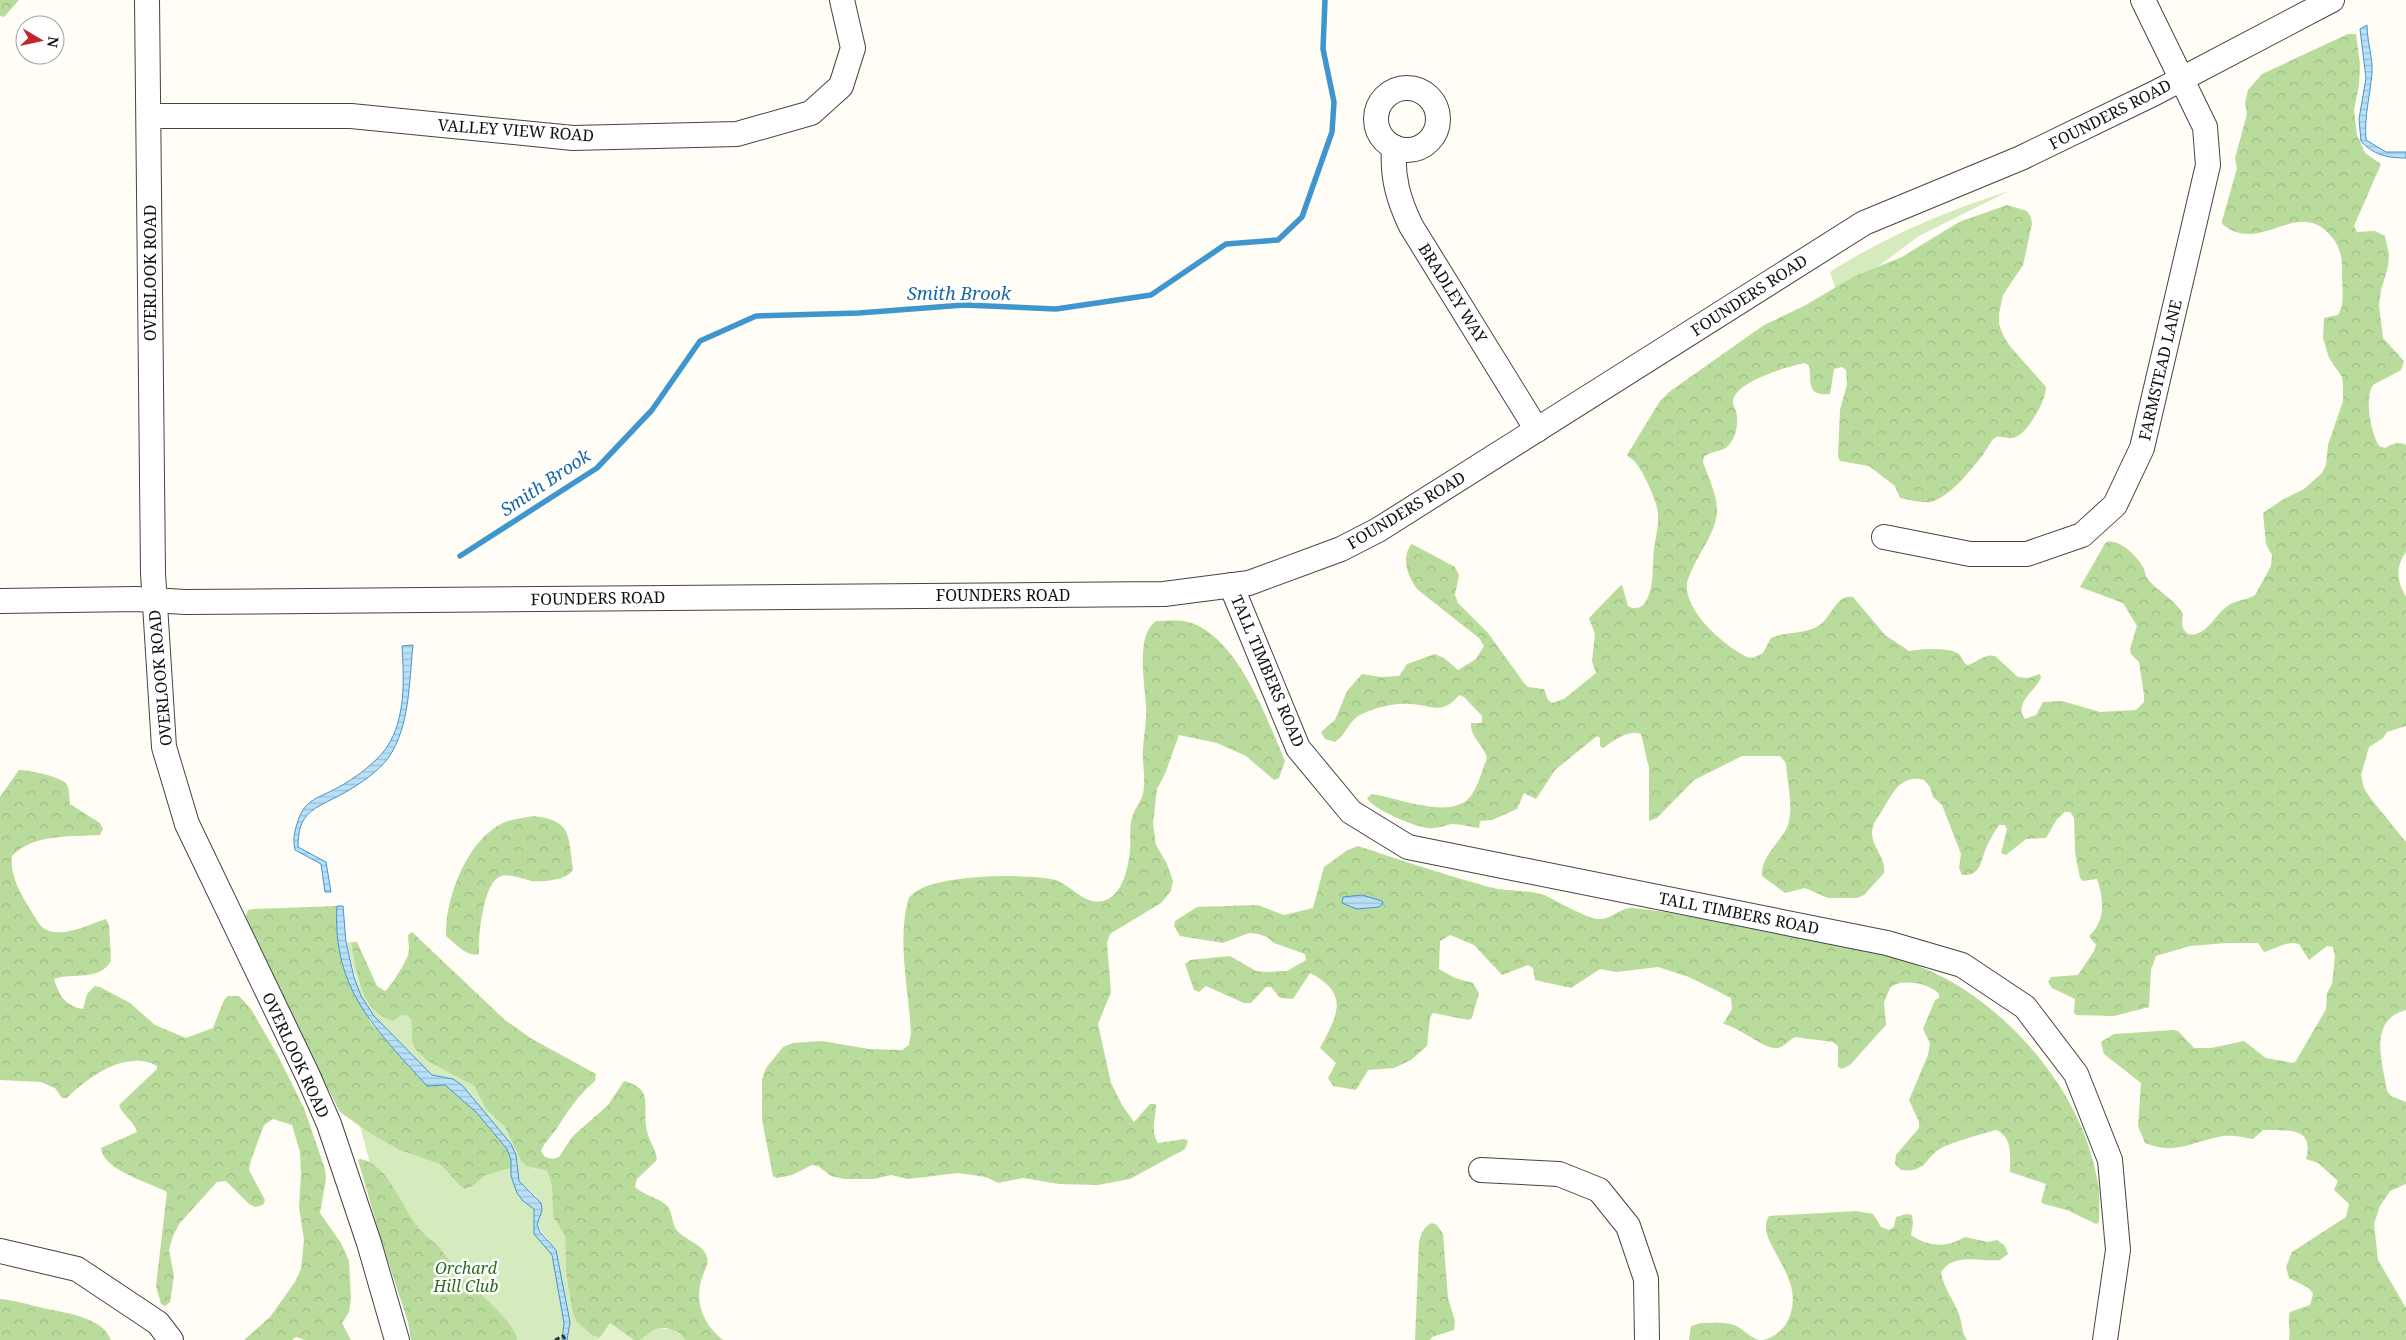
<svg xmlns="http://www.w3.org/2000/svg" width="2406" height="1340" viewBox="0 0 2406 1340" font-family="'Noto Serif',serif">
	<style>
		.grass { fill: #d5ebbd }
		.forest { fill: url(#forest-crowns) }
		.pitch { fill: #e6f2cf }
		.water { fill: url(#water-rules); stroke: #3f96cf }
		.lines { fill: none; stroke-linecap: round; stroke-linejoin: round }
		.stream { stroke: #3f96cf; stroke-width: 5.5 }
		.street-casing { stroke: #444; stroke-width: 26 }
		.path { stroke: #333; stroke-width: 3; stroke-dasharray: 5 2.5; stroke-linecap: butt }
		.street { stroke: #fff; stroke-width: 24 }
		.labels { text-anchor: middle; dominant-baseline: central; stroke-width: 5; stroke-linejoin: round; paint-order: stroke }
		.street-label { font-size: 16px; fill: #111; stroke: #fff }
		.park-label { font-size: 16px; font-style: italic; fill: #2f6b1f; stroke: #fff }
		.water-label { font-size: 18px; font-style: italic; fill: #1768a6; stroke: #fff }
	</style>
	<defs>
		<pattern id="forest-crowns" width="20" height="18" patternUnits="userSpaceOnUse" patternTransform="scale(1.25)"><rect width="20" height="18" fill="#b9dc9c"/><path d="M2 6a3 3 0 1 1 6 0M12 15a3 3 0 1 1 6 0" fill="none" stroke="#9ebc85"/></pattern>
		<pattern id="water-rules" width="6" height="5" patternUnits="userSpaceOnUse" patternTransform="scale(1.25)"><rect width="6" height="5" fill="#b9e0f7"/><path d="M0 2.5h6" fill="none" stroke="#9ebfd3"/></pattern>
	</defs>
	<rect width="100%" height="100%" fill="#fffdf5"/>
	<g class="grass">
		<path d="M2009,191L1919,236L1838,296L1830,272C1886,236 1946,211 2009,191Z"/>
		<path d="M346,942H351L358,981L364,994L400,1016L407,1015L411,1019L412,1041L415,1049L427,1061L474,1086L486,1109L505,1127L520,1159L532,1168L547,1171L552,1186L553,1217L565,1236L566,1273L655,1329C668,1328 677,1330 685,1340H418L358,1119L440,1164L459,1185L473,1186L484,1176L511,1168V1176L523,1201L535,1209L534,1234C544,1243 551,1250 554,1263L559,1267C556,1259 554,1248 549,1241C539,1226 533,1230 542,1210L536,1196L519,1181L517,1176L516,1155L511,1144L453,1079L432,1075L374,1016L361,996Z"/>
	</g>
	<g class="forest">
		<path d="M0,0H19L4,17L0,16Z"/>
		<path d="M2348,34H2356L2360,64L2359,85L2354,110L2357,135L2365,153L2381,164L2354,226L2357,232L2375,231L2385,236L2389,254L2388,267L2381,290L2379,305L2383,338L2404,361L2401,370L2373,385C2364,399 2371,433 2379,446L2385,448C2392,444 2399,441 2406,445V552C2395,567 2397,582 2406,597V726L2387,732L2383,738L2369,747L2361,775L2364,788L2371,799L2406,842V1010C2368,1020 2382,1061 2387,1091L2391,1096L2406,1102V1184L2390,1191L2380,1206L2374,1224L2378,1260L2406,1308V1340H2289C2291,1330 2287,1321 2290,1312L2310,1305L2313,1294L2309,1288L2289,1278L2286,1267L2292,1252L2346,1217L2349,1204L2334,1190L2338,1181L2318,1163L2306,1159C2315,1126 2287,1131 2263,1130L2253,1139C2241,1137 2230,1134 2218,1137C2190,1143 2174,1155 2145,1143L2138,1126L2141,1083L2104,1054L2101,1042L2114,1034L2174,1030L2178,1031L2194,1048H2211L2244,1041L2266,1058L2293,1063L2296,1061L2326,1009L2327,993L2332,984L2335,956L2333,947L2327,946L2309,960L2299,944C2286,940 2276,949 2264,952L2258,943H2227L2190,946L2156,956L2151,970L2149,1007L2114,1016L2076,1015L2074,1013L2075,999L2052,988L2048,982L2051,977L2078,975L2094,951L2096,945L2089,936C2106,921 2104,899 2097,879L2083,881L2080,878L2075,852L2074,818L2070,812H2065L2057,819L2046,838L2026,839L2006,855L2001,853L2007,829L2005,825H1999C1994,833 1988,842 1985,851C1980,864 1980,876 1962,875L1959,868L1961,854L1942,805L1933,797L1930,787L1924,780C1901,774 1893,793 1883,809C1879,816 1872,823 1872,833C1872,847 1887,860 1884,873L1864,895L1857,898H1828L1805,888L1785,893L1762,876C1760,854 1786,839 1789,821C1793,803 1787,782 1786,763L1780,756H1742L1694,780L1657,818L1649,821V768L1641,734C1628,729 1614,741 1603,748L1600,746V738L1597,736L1555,770L1536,799L1524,793L1517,809L1492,820L1480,821L1479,828C1471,827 1461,824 1452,824C1445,825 1440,828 1433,828C1420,830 1372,809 1367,798L1372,794C1396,797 1449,820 1469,798C1478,788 1482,770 1487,758C1484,745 1470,738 1471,723H1482V716L1464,697L1459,695C1442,716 1432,705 1410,704C1398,703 1383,706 1372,710C1346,718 1352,729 1335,742L1325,739L1321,732L1335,720L1347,691L1362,674L1381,677L1399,676L1407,664L1435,654L1444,658L1458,670L1476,659L1484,646L1479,638L1418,590C1408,578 1400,557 1412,544L1455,567L1459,575L1455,595L1458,603L1488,633L1524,683L1528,687L1544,689L1548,700L1552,703L1564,699L1596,673L1592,661L1595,634L1589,618L1620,586L1622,585L1628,606L1632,608C1636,608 1640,608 1643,605C1655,593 1652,564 1654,549C1656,533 1661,520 1656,504C1653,494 1642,469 1635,462C1633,459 1629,458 1627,455L1660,401L1669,392L1764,325L1804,306L1855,276L1902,257L1959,222L2007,205L2027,211L2031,217L2032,224L2023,265L2003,295L1999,314V324L2003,335L2009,345L2046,387C2046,401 2028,432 2016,437C2009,440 2003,436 1996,437C1990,441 1987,450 1982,456C1970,471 1953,493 1934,501C1925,505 1909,499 1900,498L1895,486L1869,466L1840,461L1838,456L1840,410L1847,384L1846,370L1842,367L1834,369L1830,394C1805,397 1812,379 1809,365L1805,363C1789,366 1733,382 1733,402C1733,407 1737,411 1737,417C1738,426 1735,439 1728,446C1722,452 1710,451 1704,457L1703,462C1708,477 1718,496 1717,513C1715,532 1702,549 1694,565C1692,570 1688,578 1687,583C1684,612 1724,645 1747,657L1753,658L1763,653L1771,638C1786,631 1807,635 1821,624C1832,615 1837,594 1853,597L1885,635L1909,651C1920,649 1947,647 1957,653C1962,655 1962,662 1967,665C1977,663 1984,653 1995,656L2018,677L2028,678L2040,674L2041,678C2035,691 2013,704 2025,719L2036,715L2043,702L2062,701L2100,712L2136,710L2144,702V695L2139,662L2131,654L2130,649L2137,626L2123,603L2080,587L2106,542C2119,538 2137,556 2143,567C2145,570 2145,575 2147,578C2157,592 2174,598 2183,614C2182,623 2180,627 2188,634C2207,638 2216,612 2229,605C2237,600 2247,600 2255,595L2271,566L2272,555L2266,544L2263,513L2282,500L2304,489L2322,473L2326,465L2328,445L2343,401V386L2342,377L2329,358L2323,338L2324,318L2338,315C2345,305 2342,286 2342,274C2343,260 2340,245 2330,235C2297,197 2261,256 2222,224V221L2237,168L2235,158L2247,114L2245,103L2248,90L2262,74Z"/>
		<path d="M1156,621C1164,621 1174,620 1183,621C1235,629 1267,719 1285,761L1279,778L1274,780L1246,756L1217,743L1179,735L1165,774L1157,789L1153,823L1156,845L1167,864L1173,881L1171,891L1161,903L1110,934L1107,943L1111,992L1098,1024L1111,1083L1122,1105L1134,1122L1150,1104H1156C1156,1118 1150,1131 1158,1143L1184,1139L1188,1141L1185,1149L1130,1179L1098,1185L1059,1184L1023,1178L998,1183L986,1177L958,1173L908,1179L891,1175L874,1179H844L831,1176L818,1166L812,1165L792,1175L777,1178L773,1176L762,1120V1079L766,1068L783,1047L793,1043L822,1041L869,1049L902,1050L909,1045L911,1033C909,993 897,940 908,901C916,873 1031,873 1055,880C1072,885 1086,908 1106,900C1123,893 1128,868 1130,851C1131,841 1129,827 1132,818C1134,809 1141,802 1143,794C1146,778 1142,763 1143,748C1144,734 1147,721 1146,707C1145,684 1135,635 1156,621Z"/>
		<path d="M19,770C28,770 64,777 67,785C70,790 69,799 70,804L100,823L103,829L100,835C72,837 34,833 12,856C9,881 28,905 40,925C56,942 87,925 106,919L109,925L111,961C99,982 73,972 54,979C59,995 65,1006 83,1009L87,994L95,986L100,987L130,1003L155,1025L186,1038L213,1028L224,1000L228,996H239L251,1009L277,1054L304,1108L325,1169L326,1179L320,1213L341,1243L349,1261L351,1299L349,1312L342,1323L351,1340H305L296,1337L292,1340H244L270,1317L295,1282L301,1269L304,1240L299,1207L301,1174L300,1152L292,1125L273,1119L264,1125L251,1160L249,1170L265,1200L263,1205L255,1207L249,1204L226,1181L217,1182L179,1224L173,1236L169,1250L174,1276L170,1302L165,1306L161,1304L156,1286L167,1192C148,1182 103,1170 101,1148L137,1132C134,1121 122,1115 119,1105L157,1069V1066C126,1049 87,1078 67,1098H62L55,1088L41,1082L0,1080V797Z"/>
		<path d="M533,816C572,820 568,835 573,869C569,880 543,882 532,881C522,879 511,874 501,876C483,882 478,937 479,954C467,958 455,943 446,936C445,898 467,840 503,823C512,819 523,818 533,816Z"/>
		<path d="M1358,846C1401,860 1445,875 1489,887C1507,892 1526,889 1544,895C1557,901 1586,918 1598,919C1611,920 1621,907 1632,908C1676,912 1720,922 1763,931C1806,939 1853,943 1894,957C1918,965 1944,976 1965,990C2032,1035 2088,1108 2099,1190C2100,1200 2099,1211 2099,1222L2096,1224L2067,1210L2044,1204L2041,1202L2046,1184L2010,1172C2010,1156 2013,1137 1996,1130C1978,1135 1960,1140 1943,1147C1925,1156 1928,1173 1901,1170L1895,1164L1896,1155L1919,1128V1122L1909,1100L1928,1055L1930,1043L1923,1029L1935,1000L1939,998V994C1929,983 1901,978 1890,988L1884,1002L1886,1025L1850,1065L1842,1069L1838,1067V1046L1833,1042L1795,1037C1789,1040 1784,1047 1778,1048C1766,1051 1738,1026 1723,1024L1732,1009L1731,998L1689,977L1658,967L1616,972L1600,969L1571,988L1535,980L1533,968L1528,965L1502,975L1474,945L1450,935L1440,941L1439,969L1455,978L1473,983L1479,993L1472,1018L1469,1020L1433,1013L1430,1017L1427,1046L1411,1060L1394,1068L1368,1070L1356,1090L1333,1086L1328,1078L1336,1063L1320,1048C1338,1014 1350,994 1310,973L1293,999L1280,998L1271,987H1266L1251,1003H1244L1206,986L1199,992L1194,990L1185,964L1190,960L1230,956L1256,971L1267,972L1287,971L1306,960L1305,954L1274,943L1267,937L1258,934L1249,933L1223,943L1180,936L1174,926L1175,921L1197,907L1257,905L1284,915L1313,908L1324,867L1346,851Z"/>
		<path d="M337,906L338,938L370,1022L427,1086L445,1085L476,1112L507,1149L511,1156V1168L484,1176L473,1186L465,1189L459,1185L440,1164L400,1150L368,1132L340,1112L265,965L246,915L248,910L253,909Z"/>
		<path d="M412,932L505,1020L532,1039L596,1074L595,1081C576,1098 571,1107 557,1128C551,1137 545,1141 541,1151L545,1157L553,1159L559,1157L572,1137L608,1105L624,1081C656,1090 641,1106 647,1131C649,1141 656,1149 657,1160L637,1179L635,1187C644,1195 656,1197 665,1204C673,1210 671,1221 676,1229C683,1240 703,1243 707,1257C709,1264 705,1269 703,1275C693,1301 703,1324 723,1340H685L679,1333L666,1328L655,1329L640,1340H607L592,1335L577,1322L573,1314L566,1272L565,1236L553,1217L552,1186L547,1171L526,1166L520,1159L505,1127L486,1109L474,1086L427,1061L415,1049L412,1041L411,1019L407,1015L400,1016L393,1021C360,1012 356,970 351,942H357L377,986L385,991C390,988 406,962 408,955C410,948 408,941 408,935Z"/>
		<path d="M360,1159C390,1163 404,1216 425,1235C429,1239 433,1241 437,1245C445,1254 452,1265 460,1275C474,1289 515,1321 517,1340H411L408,1322L382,1243L358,1160Z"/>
		<path d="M1856,1211L1873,1214L1881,1227L1889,1230L1894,1227L1896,1217L1906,1214L1912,1215L1913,1223L1911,1235C1928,1247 1947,1248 1965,1237L1988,1242L1997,1240L2005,1246L2008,1254L2000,1260C1979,1262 1955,1252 1941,1272C1943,1288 1955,1301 1960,1317C1962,1325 1962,1333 1967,1340H1763C1773,1338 1782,1331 1787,1322C1811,1277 1752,1242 1769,1216Z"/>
		<path d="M1432,1223L1437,1225L1443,1234L1448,1298L1455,1321L1454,1330L1432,1337L1430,1340H1415L1419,1242C1421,1234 1424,1226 1432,1223Z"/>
		<path d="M0,1299C14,1300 29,1305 43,1308C64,1313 102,1316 111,1340H0Z"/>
		<path d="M1701,1323C1712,1323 1729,1321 1738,1327C1746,1332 1750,1337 1759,1340H1689L1691,1326Z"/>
	</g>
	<path class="pitch" d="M610,1323L634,1340H598Z"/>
	<g class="water">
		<path d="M2367,25C2367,41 2373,58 2372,73C2370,96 2364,117 2366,140L2386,152H2406V158C2388,158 2373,155 2361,141L2359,119L2366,78L2360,29Z"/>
		<path d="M413,645C409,682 410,725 389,757C378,772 360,784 344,793C331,801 310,807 303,821C299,828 298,839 298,847L326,862L331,892H325L321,864L295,850C293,841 294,832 297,824C304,799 317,799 337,788C354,779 376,763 387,747C406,718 404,679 402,646Z"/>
		<path d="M1362,895L1382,901L1383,903L1379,907L1357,909L1342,903L1343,897Z"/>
		<path d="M337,906H343L346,942L354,977L361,996L374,1016L432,1075L453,1079L462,1085L511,1144L516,1155L519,1181L541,1203L542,1210L537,1225L540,1232L556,1250L570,1322L567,1340H562L564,1323L552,1255L534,1234V1209L523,1201L517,1193L511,1176V1160L507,1149L476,1112L445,1085L427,1086C376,1029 332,990 337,906Z"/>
	</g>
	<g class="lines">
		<path class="stream" d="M460,556L597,468L652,410L700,341L756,316L859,313L964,305L1056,309L1151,295L1226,244L1278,240L1302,217L1332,132L1334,102L1323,49L1325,0"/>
		<defs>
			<g id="street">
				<path d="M147,0L153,573L164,747L187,824L308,1076L329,1124L369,1243L397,1340"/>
				<circle cx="1407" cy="119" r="31"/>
				<path d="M149,116H351L573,138L737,134L811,113L841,86L853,48L842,0"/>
				<path d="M1394,147C1392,177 1398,199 1411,226L1537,430"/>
				<path d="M1884,537L1970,554H2027L2082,535L2115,505L2142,448L2208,165L2205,127L2143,0"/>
				<path d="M1231,585L1298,748L1351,812L1408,847L1887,943L1962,965L2025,1007L2076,1074L2110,1160L2118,1250L2105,1340"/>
				<path d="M0,601L136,599L185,602L1164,594L1249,583L1341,549L1378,530L1864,223L2021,158L2155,93L2332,0"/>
				<path d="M1481,1170L1559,1174L1599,1190L1628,1226L1646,1279L1647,1340"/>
				<path d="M0,1251L77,1269L158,1323L171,1340"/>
			</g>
		</defs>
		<use href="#street" class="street-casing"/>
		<path class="path" d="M555,1340L563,1336L566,1340"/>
		<use href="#street" class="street"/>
	</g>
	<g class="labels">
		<g class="street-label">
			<text transform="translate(2110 114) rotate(-27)">FOUNDERS ROAD</text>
			<text transform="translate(516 130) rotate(4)">VALLEY VIEW ROAD</text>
			<text transform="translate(150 273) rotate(-90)">OVERLOOK ROAD</text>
			<text transform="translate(1453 293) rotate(58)">BRADLEY WAY</text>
			<text transform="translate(1749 295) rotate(-33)">FOUNDERS ROAD</text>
			<text transform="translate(2160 370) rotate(-77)">FARMSTEAD LANE</text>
			<text transform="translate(1406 510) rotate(-31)">FOUNDERS ROAD</text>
			<text x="1003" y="595">FOUNDERS ROAD</text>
			<text transform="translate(598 598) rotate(-1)">FOUNDERS ROAD</text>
			<text transform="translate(1268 671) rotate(67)">TALL TIMBERS ROAD</text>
			<text transform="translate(160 678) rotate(-95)">OVERLOOK ROAD</text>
			<text transform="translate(1739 913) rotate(11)">TALL TIMBERS ROAD</text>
			<text transform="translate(296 1055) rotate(65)">OVERLOOK ROAD</text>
		</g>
		<g class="park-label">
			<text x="466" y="1268">Orchard<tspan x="466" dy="18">Hill Club</tspan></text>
		</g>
		<g class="water-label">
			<text x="959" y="293">Smith Brook</text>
			<text transform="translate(545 482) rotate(-34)">Smith Brook</text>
		</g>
	</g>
	<g transform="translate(40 40) rotate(99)"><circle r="24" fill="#ffffff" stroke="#a0a0a0"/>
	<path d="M0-4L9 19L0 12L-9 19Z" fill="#c4262e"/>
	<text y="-8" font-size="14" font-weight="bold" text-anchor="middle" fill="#111111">N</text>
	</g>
</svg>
